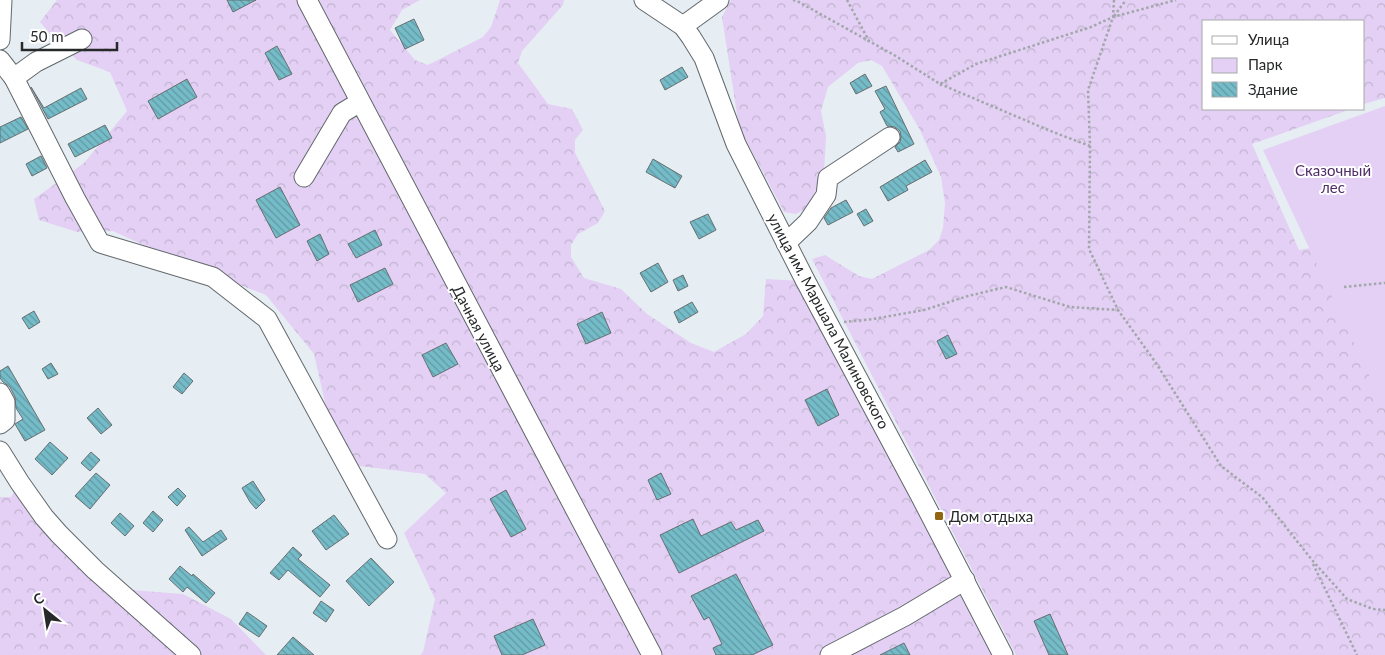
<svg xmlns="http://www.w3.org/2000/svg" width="1385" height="655" viewBox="0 0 1385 655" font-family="Lato,sans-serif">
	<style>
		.forest { fill: url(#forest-crowns) }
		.green { fill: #e3d0f4 }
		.building { fill: url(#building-back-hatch); stroke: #666e70 }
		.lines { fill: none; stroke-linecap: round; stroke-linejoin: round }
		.minor-casing { stroke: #62686c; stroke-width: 21 }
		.path { stroke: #a2a7ab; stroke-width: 2.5; stroke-dasharray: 2.5 2.5; stroke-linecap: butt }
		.minor { stroke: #fff; stroke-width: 19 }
		.poi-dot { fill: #916610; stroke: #fff; stroke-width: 2 }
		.labels { text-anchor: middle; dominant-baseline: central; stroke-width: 4; stroke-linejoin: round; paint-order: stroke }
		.park-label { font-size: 15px; fill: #502d68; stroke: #fff }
		.street-label { font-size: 15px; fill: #26282a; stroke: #fff }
		.poi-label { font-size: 15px; fill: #26282a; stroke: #fff; text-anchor: start }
	</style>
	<defs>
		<pattern id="forest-crowns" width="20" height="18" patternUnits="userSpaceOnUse" patternTransform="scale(1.25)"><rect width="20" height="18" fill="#e3d0f4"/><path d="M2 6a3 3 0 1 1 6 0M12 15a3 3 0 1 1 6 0" fill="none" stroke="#c3b3d1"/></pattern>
		<pattern id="building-back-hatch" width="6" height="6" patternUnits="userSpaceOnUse" patternTransform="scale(1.25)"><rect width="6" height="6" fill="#75bcc9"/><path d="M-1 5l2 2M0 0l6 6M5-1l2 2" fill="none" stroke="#6099a3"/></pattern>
	</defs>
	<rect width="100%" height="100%" fill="#e7eef3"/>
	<g class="forest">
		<path d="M57,0H420L402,10L390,30L415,60L428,65L483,37L491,27L500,0H564L563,5L522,51L518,63L548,104L572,109L583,130L575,140V153L605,211L598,223L578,234L571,245V257L584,278L621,289L647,314L691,343L714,352L746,334L763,316L766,279L802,281L992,655H420L423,652L435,599L404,533L446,493L425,474L351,465L326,407L314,354L266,295L178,261L113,231L77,232L39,220L34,199L84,163L127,111L110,72L77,60L51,35L40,22Z"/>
		<path d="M731,0H1385V98L1364,104V21H1204V109H1351L1252,144L1299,250L1385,234V655H1016L812,259L825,255L859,276L872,279L929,250L939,240L943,228L945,203L941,177L920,130L882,66L871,60L858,63L828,87L821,111L826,136L824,173L807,208L796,214L784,212L739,127L722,17Z"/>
		<path d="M16,488L33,498L130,590L183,594L231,619L266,655H0V497H11Z"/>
	</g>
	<path class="green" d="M1385,106V409L1263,150Z"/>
	<g class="building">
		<path d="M227,0H256L233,12Z"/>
		<path d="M414,19L424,40L405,49L395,28Z"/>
		<path d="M277,46L292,74L279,80L265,53Z"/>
		<path d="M682,67L688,77L665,90L660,80Z"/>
		<path d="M865,74L872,86L856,94L850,83Z"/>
		<path d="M187,79L197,97L158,119L148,101Z"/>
		<path d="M886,86L914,144L898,152L895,147L900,142L901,137L900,131L895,127L887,126L880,112L885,109L875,91Z"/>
		<path d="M31,87L44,108L81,88L87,99L48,119Z"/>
		<path d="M21,117L28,129L0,143V127Z"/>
		<path d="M105,125L112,138L75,157L68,144Z"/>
		<path d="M41,156L47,168L32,176L26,164Z"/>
		<path d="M653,159L682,176L675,188L646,172Z"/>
		<path d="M925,160L932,172L906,186L908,190L888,201L880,187Z"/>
		<path d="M280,187L300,225L276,238L256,200Z"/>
		<path d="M846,200L853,212L828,225L824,218L831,208Z"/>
		<path d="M866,209L873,221L864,226L857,214Z"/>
		<path d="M708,214L716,230L699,239L690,222Z"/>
		<path d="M375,230L382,245L356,258L348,244Z"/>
		<path d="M320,234L329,254L317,261L307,241Z"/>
		<path d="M658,263L668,282L651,292L640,273Z"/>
		<path d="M385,268L393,284L358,302L350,285Z"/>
		<path d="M683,275L688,286L678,291L673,280Z"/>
		<path d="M692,302L698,312L679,323L674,312Z"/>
		<path d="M34,311L40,322L29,329L22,318Z"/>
		<path d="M602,312L611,333L586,344L577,324Z"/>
		<path d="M948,335L957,354L946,359L937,341Z"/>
		<path d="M446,343L458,364L433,377L422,355Z"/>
		<path d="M51,363L58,374L48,379L42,369Z"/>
		<path d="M8,366L45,430L25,441L15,424L23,419L16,408L15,397L10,387L6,384L3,382L0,378V371Z"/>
		<path d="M184,373L193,381L182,394L173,387Z"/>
		<path d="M827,389L839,415L818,426L805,400Z"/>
		<path d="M98,408L112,425L101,434L87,418Z"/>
		<path d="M50,442L68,458L52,475L35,459Z"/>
		<path d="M91,452L100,460L90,471L81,463Z"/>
		<path d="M96,473L110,485L90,509L75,496Z"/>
		<path d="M661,473L671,494L657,500L648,480Z"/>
		<path d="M253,481L265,500L256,509L250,502L242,488Z"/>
		<path d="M178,488L186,496L177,506L168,497Z"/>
		<path d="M506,490L526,529L511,537L490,499Z"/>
		<path d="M153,511L163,520L153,532L143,523Z"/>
		<path d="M120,513L134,526L125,536L111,523Z"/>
		<path d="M334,515L349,534L326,550L312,531Z"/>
		<path d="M693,519L701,536L731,522L736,530L758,520L764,531L679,573L660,535Z"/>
		<path d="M189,527L203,542L221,530L227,539L202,556L185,530Z"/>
		<path d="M293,547L302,555L298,559L330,585L320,597L288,570L279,580L270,573Z"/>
		<path d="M371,558L394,582L369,606L346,581Z"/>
		<path d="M180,566L192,576L193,574L215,593L206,603L187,587L183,592L169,579Z"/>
		<path d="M736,574L773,645L752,655H716L713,648L722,644L709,617L704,620L691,596Z"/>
		<path d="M321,601L334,610L326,622L313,613Z"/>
		<path d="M247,612L267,626L259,637L239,624Z"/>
		<path d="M1050,614L1068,655H1049L1034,621Z"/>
		<path d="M533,619L545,645L522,655H502L494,636Z"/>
		<path d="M293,637L314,655H277Z"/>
		<path d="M904,643L910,655H880Z"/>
	</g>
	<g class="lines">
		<defs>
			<g id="minor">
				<path d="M307,0L652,655"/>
				<path d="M644,0L683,26L691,37L704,58L736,144L805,280L920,495L1003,655"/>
				<path d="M683,26L719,0"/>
				<path d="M0,40L2,0"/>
				<path d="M0,60L14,78L36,62L82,39"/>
				<path d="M14,78L75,198L100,243L213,277L267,319L387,539"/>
				<path d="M304,177L342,113L360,102"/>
				<path d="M786,243L808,222L826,195L828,178L890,137"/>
				<path d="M0,393L5,402V420L0,424"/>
				<path d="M0,451L20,483L44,517L59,534L95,570L191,655"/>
				<path d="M830,655L905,616L965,580"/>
			</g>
		</defs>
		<use href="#minor" class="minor-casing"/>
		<g class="path">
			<path d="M793,0L797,1L894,55L940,84L976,64L1091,27L1113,17L1176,0"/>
			<path d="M847,0L869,41"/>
			<path d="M1114,0L1113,17L1088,90L1090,146L1089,249L1118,310L1156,363L1221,466L1262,497L1312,560L1347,599L1373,609L1385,610"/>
			<path d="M1114,16L1126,0"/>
			<path d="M940,84L1053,132L1090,146"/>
			<path d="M1344,287L1385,283"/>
			<path d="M844,322L873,319L924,310L968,296L1006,287L1070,307L1118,310"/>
			<path d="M1313,564L1357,655"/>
		</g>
		<use href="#minor" class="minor"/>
	</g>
	<rect class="poi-dot" x="934" y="511" width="10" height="10" rx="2.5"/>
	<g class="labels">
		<g class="park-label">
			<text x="1333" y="170">Сказочный<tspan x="1333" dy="17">лес</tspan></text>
		</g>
		<g class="street-label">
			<text transform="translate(829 321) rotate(62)">улица им. Маршала Малиновского</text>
			<text transform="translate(479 328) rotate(62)">Дачная улица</text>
		</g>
		<g class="poi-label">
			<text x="949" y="516">Дом отдыха</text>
		</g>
	</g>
	<rect x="1202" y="20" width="162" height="90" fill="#ffffff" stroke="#a8a9aa"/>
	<rect x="1212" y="36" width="25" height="8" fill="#ffffff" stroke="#a8a9aa"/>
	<text x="1248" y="45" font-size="15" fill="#26282a">Улица</text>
	<rect x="1212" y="58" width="25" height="15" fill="#e3d0f4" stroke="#a8a9aa"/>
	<text x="1248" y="70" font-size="15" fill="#26282a">Парк</text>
	<rect x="1212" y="82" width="25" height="15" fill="url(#building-back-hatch)" stroke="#a8a9aa"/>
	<text x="1248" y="95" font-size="15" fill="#26282a">Здание</text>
	<g transform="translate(45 610) rotate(330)" stroke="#ffffff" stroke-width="4" paint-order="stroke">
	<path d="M0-4L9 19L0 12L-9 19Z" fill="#26282a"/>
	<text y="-8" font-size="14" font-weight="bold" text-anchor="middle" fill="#26282a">С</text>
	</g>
	<path d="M22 42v8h95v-8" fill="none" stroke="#26282a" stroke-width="2.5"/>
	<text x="30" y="42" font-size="15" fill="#26282a" stroke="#ffffff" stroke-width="4" paint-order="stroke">50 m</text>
</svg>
